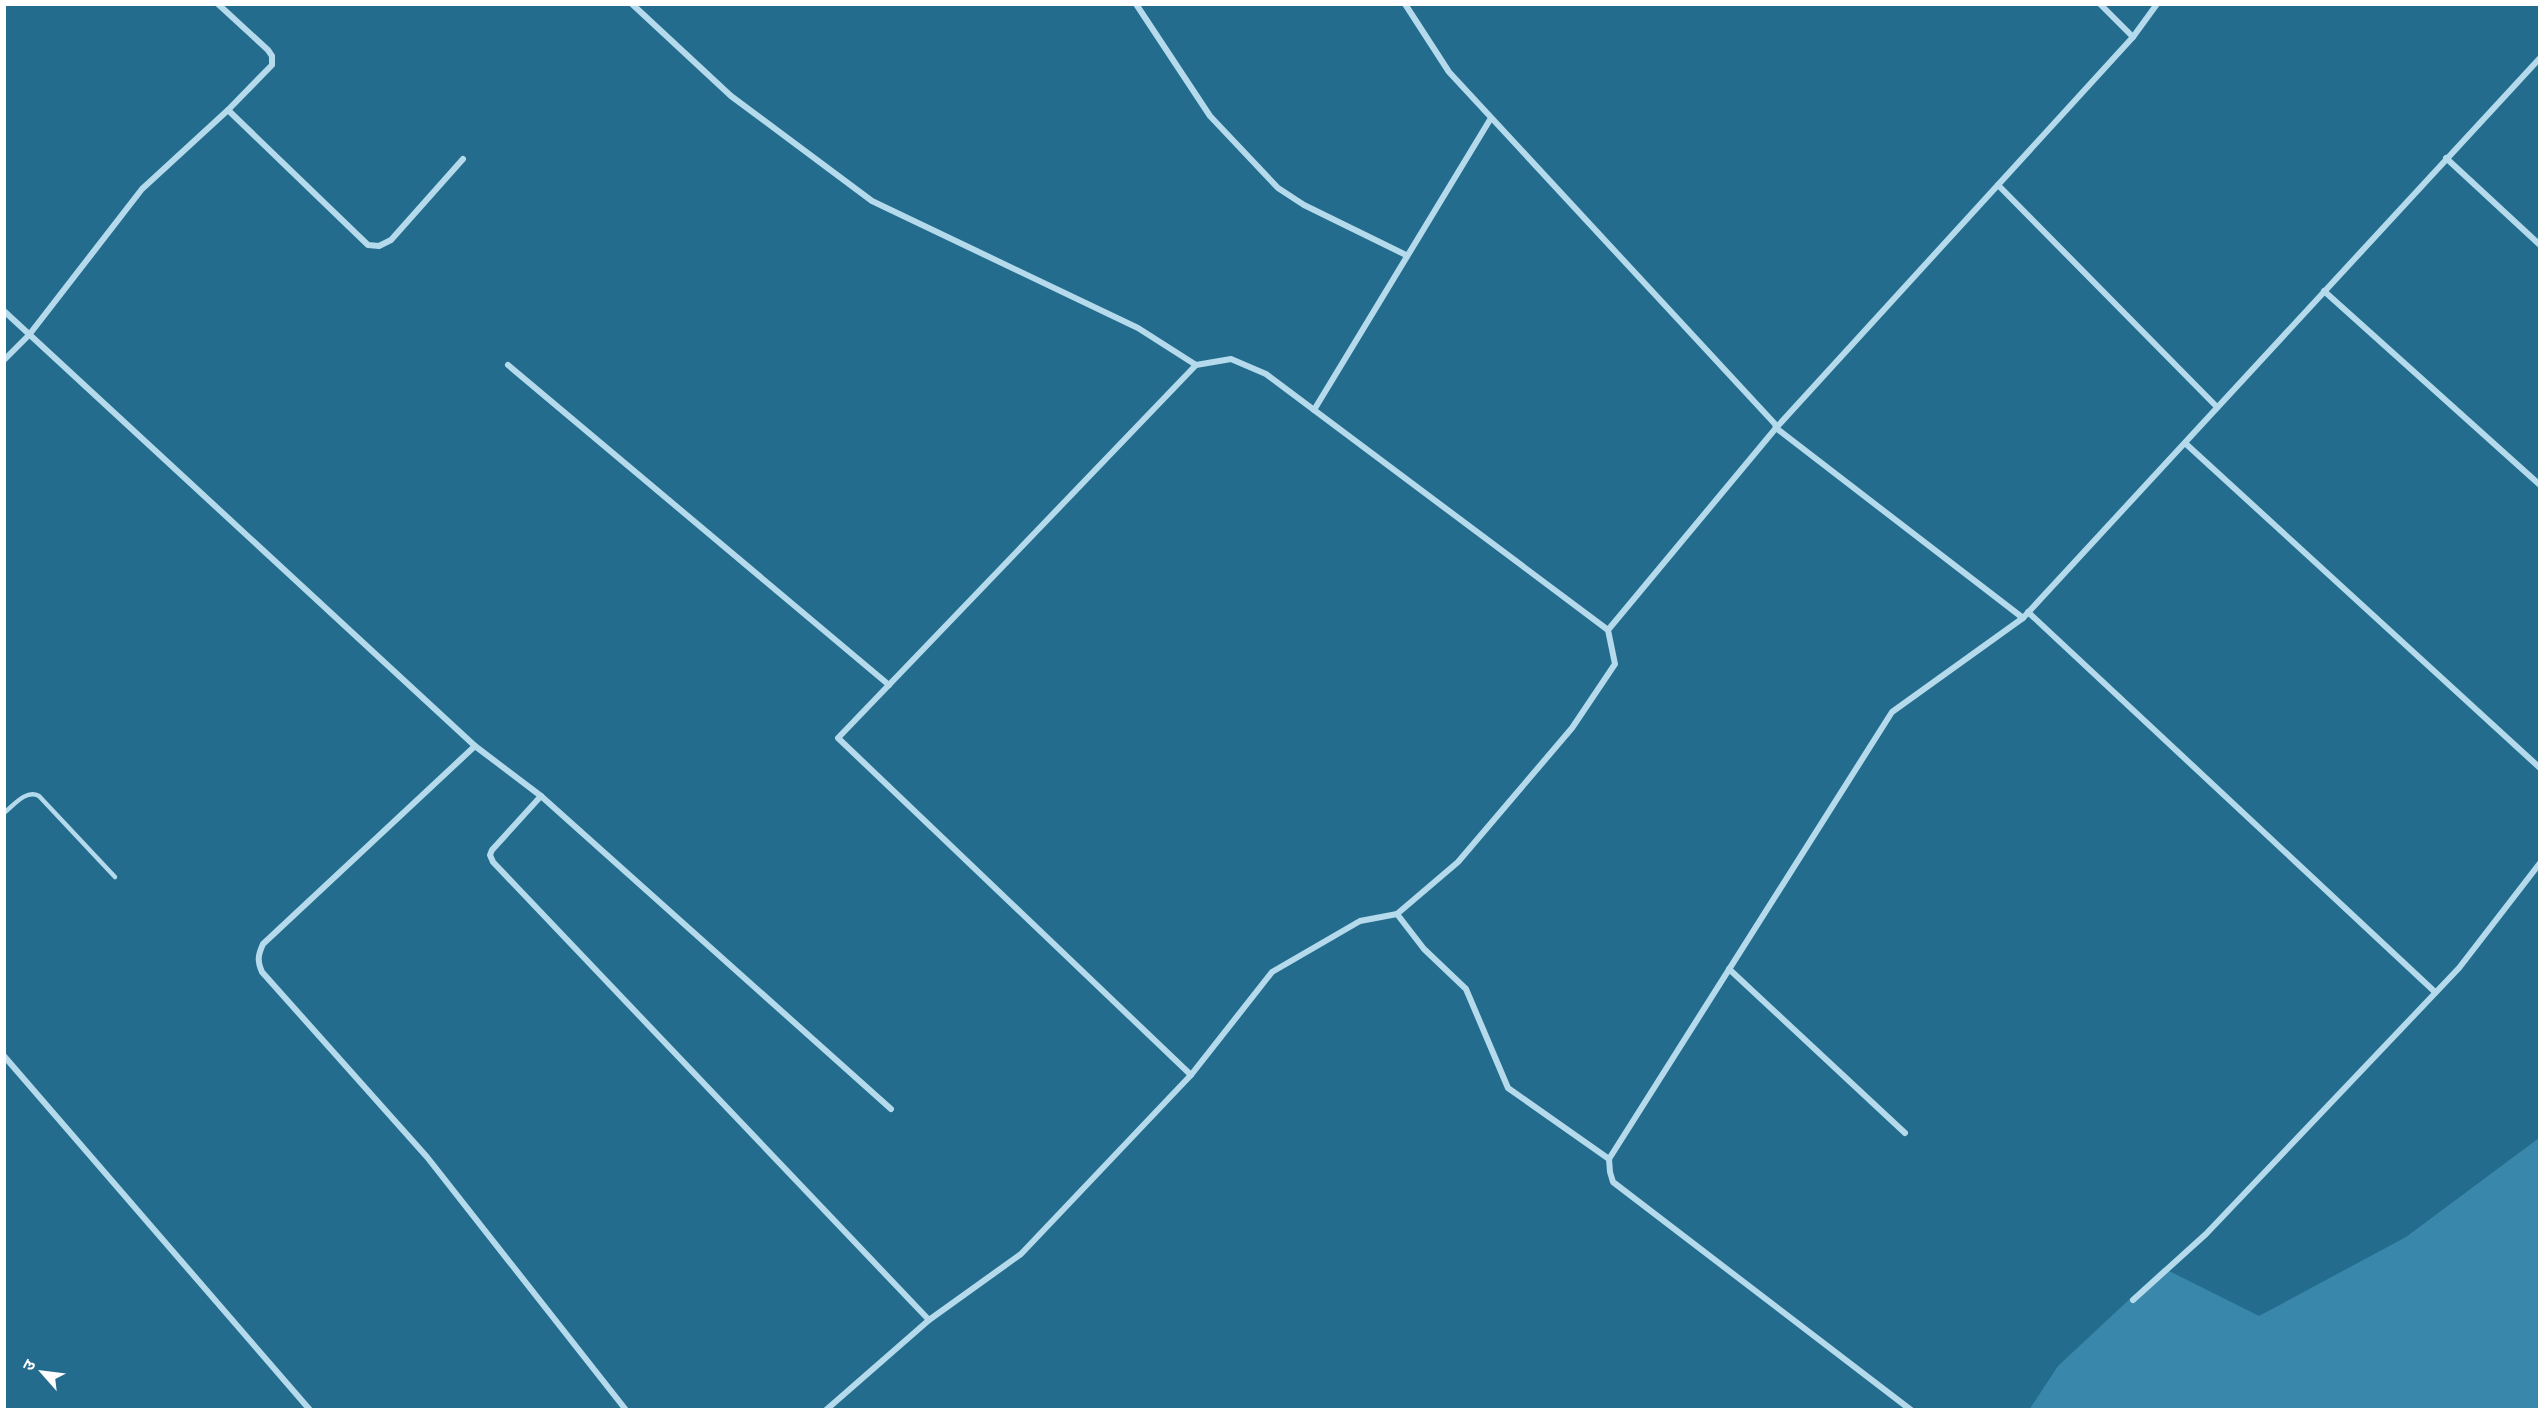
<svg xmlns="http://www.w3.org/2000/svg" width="2544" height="1414" viewBox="0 0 2544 1414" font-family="'Noto Sans','Noto Sans Devanagari',sans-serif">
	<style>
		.green { fill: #3988ab }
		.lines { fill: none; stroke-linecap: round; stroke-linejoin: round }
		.service { stroke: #b4daeb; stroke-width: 4.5 }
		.minor { stroke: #b4daeb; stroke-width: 6 }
	</style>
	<rect width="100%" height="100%" fill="#246c8e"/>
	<path class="green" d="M2539,1138V1409L2029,1410L2058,1366L2163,1268L2259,1316L2406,1237Z"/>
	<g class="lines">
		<path class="service" d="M4,813C14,805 26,789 39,796L115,877"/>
		<g class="minor">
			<path d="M632,4L731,96L872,201L1138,328L1196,365L1231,359L1266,374L1608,630"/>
			<path d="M1136,4L1210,116L1278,188L1304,205L1406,255"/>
			<path d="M1405,4L1449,72L1775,424L1776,428L2023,618"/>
			<path d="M2100,4L2133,37"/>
			<path d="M228,110L368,245L379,246L391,240L463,159"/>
			<path d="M2446,158L2540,245"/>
			<path d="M1998,185L2217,407"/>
			<path d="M2324,291L2540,485"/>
			<path d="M4,311L475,746L541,796L492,850L490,855L493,862L929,1320"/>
			<path d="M4,360L29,335L142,189L228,110L272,65V56L268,50L218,4"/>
			<path d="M508,365L889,685"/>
			<path d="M1314,410L1491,118"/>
			<path d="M2185,443L2540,768"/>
			<path d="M2028,612L2435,992"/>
			<path d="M475,746L263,944C258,955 257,961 262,972L427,1157L626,1410"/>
			<path d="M541,796L891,1109"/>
			<path d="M1397,914L1424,949L1466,989L1508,1088L1609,1159L1892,712L2023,618L2540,58"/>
			<path d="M1729,969L1905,1133"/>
			<path d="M4,1056L310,1410"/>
			<path d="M1191,1075L838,738L1196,365"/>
			<path d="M1609,1159L1610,1172L1613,1182L1911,1410"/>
			<path d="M2133,1300L2206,1234L2459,968L2540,863"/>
			<path d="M826,1410L929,1320L1021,1254L1191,1075L1272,972L1360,921L1397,914L1458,862L1572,728L1615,664L1608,630L1776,428L2133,37L2157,4"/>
		</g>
	</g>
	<rect width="2544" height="1414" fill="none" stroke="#ffffff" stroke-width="12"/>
	<g transform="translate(42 1372) rotate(298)" stroke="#246c8e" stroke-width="4.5" paint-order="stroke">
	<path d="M0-4.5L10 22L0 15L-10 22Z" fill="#ffffff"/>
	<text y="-9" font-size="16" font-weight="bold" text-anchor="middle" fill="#ffffff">उ</text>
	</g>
</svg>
